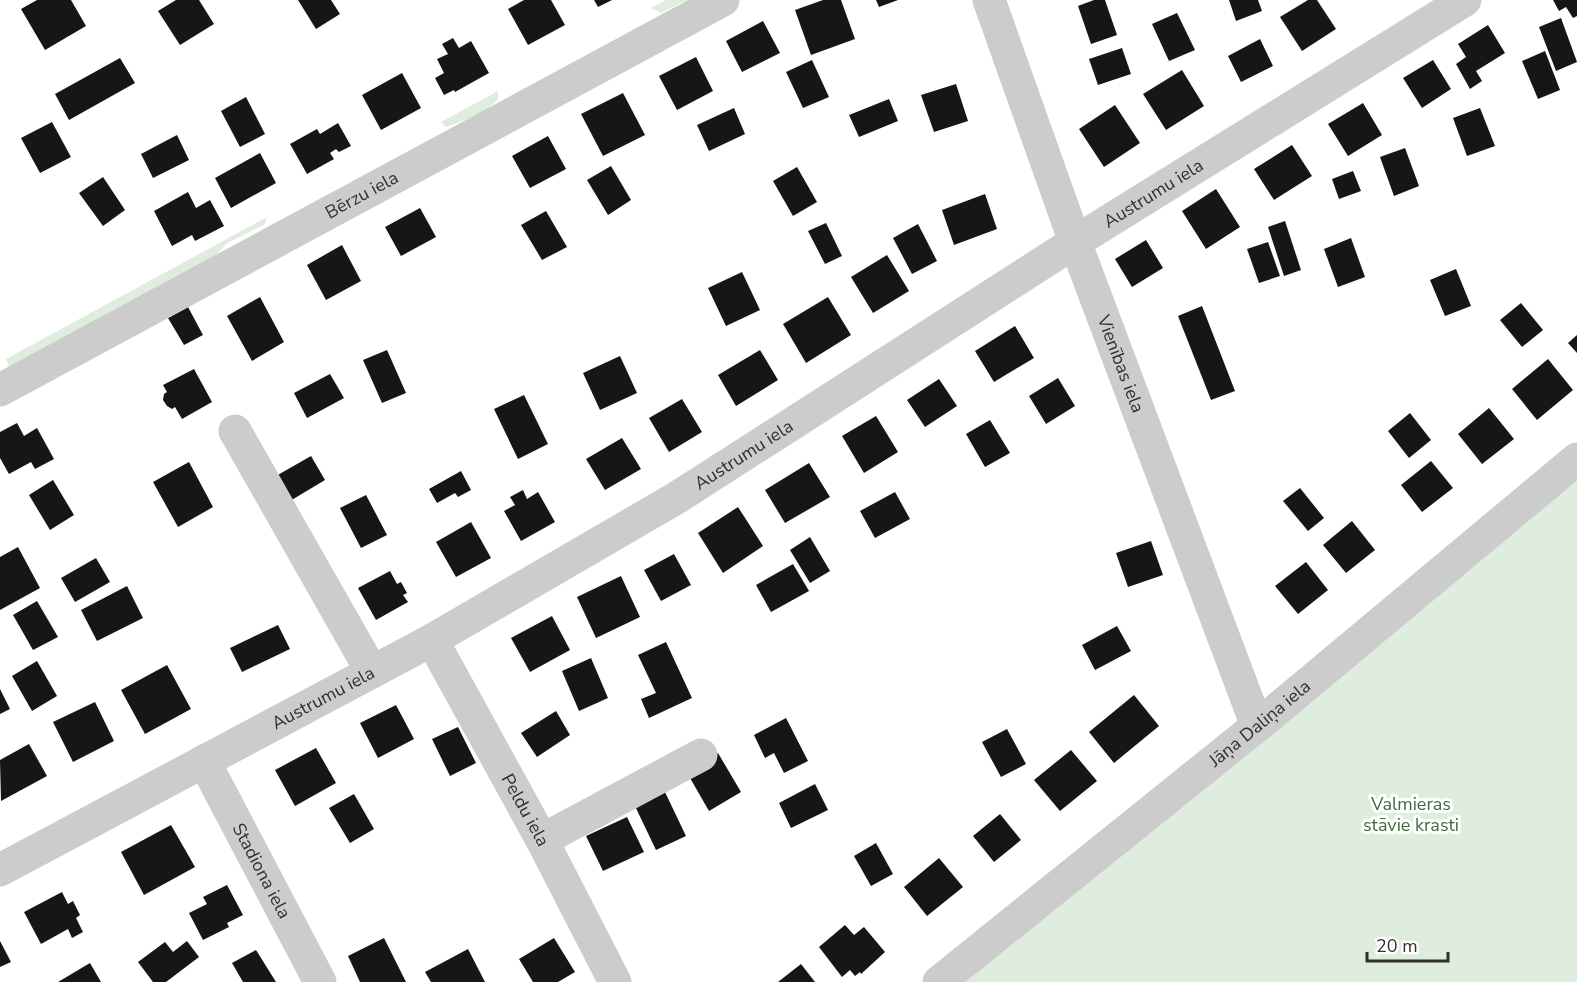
<svg xmlns="http://www.w3.org/2000/svg" width="1577" height="982" viewBox="0 0 1577 982" font-family="'Nunito Sans',sans-serif">
	<style>
		.green { fill: #deeddd }
		.building { fill: #161616 }
		.lines { fill: none; stroke-linecap: round; stroke-linejoin: round }
		.minor { stroke: #ccc; stroke-width: 33 }
		.labels { text-anchor: middle; dominant-baseline: central; stroke-width: 6; stroke-linejoin: round; paint-order: stroke }
		.street-label { font-size: 18px; fill: #2f2f2f; stroke: #fff }
		.park-label { font-size: 18px; fill: #3c6c3f; stroke: #fff }
	</style>
	<rect width="100%" height="100%" fill="#fff"/>
	<g class="green">
		<path d="M666,0H687L661,13L651,8Z"/>
		<path d="M498,91V100L481,114L446,127L441,122Z"/>
		<path d="M267,217L265,224L226,244L212,260L10,369L6,359Z"/>
		<path d="M1577,459V982H939Z"/>
	</g>
	<g class="building">
		<path d="M37,0H71L86,26L45,50L21,9Z"/>
		<path d="M176,0H199L214,24L180,45L158,11Z"/>
		<path d="M298,0H331L340,14L316,29Z"/>
		<path d="M524,0H551L565,25L528,45L508,9Z"/>
		<path d="M594,0H612L598,7Z"/>
		<path d="M823,0H841L855,39L811,55L795,10Z"/>
		<path d="M876,0H898L879,7Z"/>
		<path d="M1094,0H1105L1117,35L1091,44L1078,6Z"/>
		<path d="M1229,0H1258L1262,11L1236,21Z"/>
		<path d="M1308,0H1317L1336,29L1302,51L1280,17Z"/>
		<path d="M1553,0H1577V16L1573,18L1566,7L1559,11Z"/>
		<path d="M1177,13L1195,50L1169,61L1152,24Z"/>
		<path d="M1561,18L1577,62L1556,71L1539,27Z"/>
		<path d="M763,21L780,53L742,72L726,41Z"/>
		<path d="M1488,25L1505,53L1476,71L1482,81L1470,89L1456,64L1466,57L1458,44Z"/>
		<path d="M453,38L459,48L471,41L489,73L455,92L454,90L444,95L435,78L444,73L437,59L448,54L442,44Z"/>
		<path d="M1260,39L1273,66L1241,82L1228,56Z"/>
		<path d="M1122,48L1131,74L1098,85L1089,59Z"/>
		<path d="M1545,51L1560,90L1538,99L1522,61Z"/>
		<path d="M696,57L713,91L677,110L659,76Z"/>
		<path d="M120,58L135,83L69,120L55,94Z"/>
		<path d="M812,60L829,97L803,108L786,72Z"/>
		<path d="M1433,60L1451,89L1422,108L1403,78Z"/>
		<path d="M1182,70L1204,106L1166,130L1143,94Z"/>
		<path d="M402,73L421,108L381,130L362,95Z"/>
		<path d="M956,84L968,121L934,132L921,95Z"/>
		<path d="M623,93L645,135L603,156L581,114Z"/>
		<path d="M246,97L265,134L240,147L221,111Z"/>
		<path d="M889,99L898,121L859,137L849,115Z"/>
		<path d="M1363,103L1382,135L1348,156L1328,124Z"/>
		<path d="M1115,105L1140,143L1104,167L1079,129Z"/>
		<path d="M734,108L745,134L709,151L697,125Z"/>
		<path d="M1480,108L1495,146L1467,156L1453,118Z"/>
		<path d="M52,122L71,157L40,173L21,138Z"/>
		<path d="M338,123L351,146L339,152L336,149L330,153L334,159L307,174L290,144L317,129L320,134Z"/>
		<path d="M177,135L189,160L153,178L141,154Z"/>
		<path d="M548,136L566,169L530,188L512,156Z"/>
		<path d="M1292,145L1312,176L1274,200L1254,169Z"/>
		<path d="M1405,148L1419,186L1394,196L1380,157Z"/>
		<path d="M260,153L276,183L231,208L215,178Z"/>
		<path d="M611,166L631,200L608,215L587,180Z"/>
		<path d="M797,167L817,202L793,216L773,181Z"/>
		<path d="M1353,171L1361,191L1339,199L1332,179Z"/>
		<path d="M103,177L125,210L103,226L79,193Z"/>
		<path d="M1216,189L1240,227L1206,249L1182,211Z"/>
		<path d="M188,192L196,208L210,200L224,226L195,241L192,235L172,246L154,211Z"/>
		<path d="M985,194L997,229L954,245L942,210Z"/>
		<path d="M420,208L436,237L401,256L385,227Z"/>
		<path d="M546,211L567,247L542,260L521,225Z"/>
		<path d="M1285,221L1301,270L1284,276L1268,227Z"/>
		<path d="M826,223L842,256L825,264L808,231Z"/>
		<path d="M918,224L937,261L912,274L893,238Z"/>
		<path d="M1351,238L1365,277L1338,287L1324,249Z"/>
		<path d="M1146,240L1163,268L1132,287L1115,259Z"/>
		<path d="M1268,242L1280,276L1259,283L1247,249Z"/>
		<path d="M342,245L361,281L326,300L307,265Z"/>
		<path d="M887,255L909,291L873,313L851,277Z"/>
		<path d="M1456,269L1471,306L1445,316L1430,280Z"/>
		<path d="M742,272L760,310L726,326L708,288Z"/>
		<path d="M260,297L284,342L252,361L227,316Z"/>
		<path d="M828,297L851,335L806,363L783,324Z"/>
		<path d="M1521,303L1543,330L1522,347L1500,320Z"/>
		<path d="M1202,306L1235,391L1211,400L1178,316Z"/>
		<path d="M188,307L203,335L184,345L168,318Z"/>
		<path d="M1015,326L1034,358L994,382L975,351Z"/>
		<path d="M1577,335V353L1568,343Z"/>
		<path d="M387,350L406,393L382,403L363,360Z"/>
		<path d="M760,350L778,380L736,406L718,375Z"/>
		<path d="M620,356L637,393L600,410L583,373Z"/>
		<path d="M1548,359L1573,390L1537,420L1512,389Z"/>
		<path d="M194,369L212,402L182,419L175,407L172,409L167,406L163,400L164,394L167,392L163,385Z"/>
		<path d="M330,374L344,398L307,418L294,393Z"/>
		<path d="M1058,378L1075,406L1046,424L1029,396Z"/>
		<path d="M939,379L957,406L925,427L907,400Z"/>
		<path d="M524,395L548,444L518,459L494,409Z"/>
		<path d="M682,399L702,432L669,452L649,418Z"/>
		<path d="M1489,408L1514,439L1482,464L1458,434Z"/>
		<path d="M1410,413L1431,440L1409,458L1388,431Z"/>
		<path d="M876,416L898,452L864,473L842,436Z"/>
		<path d="M990,420L1010,453L985,467L966,434Z"/>
		<path d="M17,423L24,436L37,428L54,459L35,469L31,462L9,474L0,458V432Z"/>
		<path d="M622,438L641,469L605,490L586,459Z"/>
		<path d="M311,456L325,480L290,501L276,476Z"/>
		<path d="M1431,461L1453,488L1422,512L1401,485Z"/>
		<path d="M189,462L213,507L178,527L153,482Z"/>
		<path d="M809,463L830,497L785,523L765,490Z"/>
		<path d="M461,471L471,490L458,497L455,493L437,503L429,489Z"/>
		<path d="M53,480L74,515L50,530L29,495Z"/>
		<path d="M1300,488L1324,518L1308,531L1283,501Z"/>
		<path d="M523,490L527,499L538,492L555,522L521,541L504,511L515,505L510,497Z"/>
		<path d="M895,492L910,519L875,538L860,511Z"/>
		<path d="M366,495L387,535L361,548L340,508Z"/>
		<path d="M738,507L763,546L723,573L698,533Z"/>
		<path d="M1352,521L1375,550L1346,573L1323,545Z"/>
		<path d="M471,522L491,558L456,577L436,542Z"/>
		<path d="M810,537L830,571L810,583L790,550Z"/>
		<path d="M1151,541L1163,575L1128,587L1116,553Z"/>
		<path d="M18,547L40,588L0,610V557Z"/>
		<path d="M674,554L691,585L661,601L644,570Z"/>
		<path d="M96,558L110,582L75,602L61,578Z"/>
		<path d="M1306,562L1328,590L1298,614L1275,586Z"/>
		<path d="M793,564L809,591L771,612L756,585Z"/>
		<path d="M390,571L397,584L401,582L407,593L403,595L408,602L376,620L358,588Z"/>
		<path d="M621,576L640,617L596,638L577,597Z"/>
		<path d="M127,586L143,618L97,641L81,610Z"/>
		<path d="M37,601L58,637L33,650L13,615Z"/>
		<path d="M552,616L570,650L530,672L511,638Z"/>
		<path d="M278,625L290,649L242,672L230,648Z"/>
		<path d="M1117,626L1131,651L1095,670L1082,645Z"/>
		<path d="M666,642L692,698L649,718L641,699L656,693L638,655Z"/>
		<path d="M591,658L608,698L579,711L562,671Z"/>
		<path d="M37,661L57,696L32,711L12,676Z"/>
		<path d="M167,665L191,709L145,734L121,690Z"/>
		<path d="M0,689L10,709L0,714Z"/>
		<path d="M1134,695L1159,726L1114,763L1089,732Z"/>
		<path d="M95,702L114,741L73,762L53,722Z"/>
		<path d="M396,705L414,739L378,758L360,723Z"/>
		<path d="M556,711L570,735L537,757L521,733Z"/>
		<path d="M786,718L808,761L784,773L774,753L765,758L754,735Z"/>
		<path d="M458,727L476,763L450,776L432,739Z"/>
		<path d="M1007,729L1026,764L1001,777L982,742Z"/>
		<path d="M29,744L47,776L1,801L0,760Z"/>
		<path d="M316,748L336,783L295,806L275,770Z"/>
		<path d="M1071,750L1097,781L1060,811L1034,780Z"/>
		<path d="M718,753L741,792L709,811L686,771Z"/>
		<path d="M815,784L828,810L791,828L779,803Z"/>
		<path d="M664,790L686,836L656,850L634,804Z"/>
		<path d="M354,794L374,829L350,843L329,808Z"/>
		<path d="M1000,814L1021,840L994,862L973,836Z"/>
		<path d="M627,817L644,852L603,871L586,836Z"/>
		<path d="M171,825L195,867L144,895L121,852Z"/>
		<path d="M876,843L893,874L871,886L854,856Z"/>
		<path d="M939,858L963,887L927,916L904,887Z"/>
		<path d="M227,885L243,915L227,923L229,927L203,940L189,913L207,904L203,897Z"/>
		<path d="M62,892L68,904L73,901L80,915L76,918L83,932L72,938L68,929L41,944L24,912Z"/>
		<path d="M845,925L854,935L864,927L885,952L861,974L860,972L855,976L850,970L842,977L819,947Z"/>
		<path d="M384,938L406,982H360L348,956Z"/>
		<path d="M554,938L575,972L558,982H533L519,959Z"/>
		<path d="M0,941L11,962L0,967Z"/>
		<path d="M187,941L199,957L166,982H153L138,962L165,942L173,952Z"/>
		<path d="M468,949L485,982H431L425,972Z"/>
		<path d="M256,950L276,982H243L232,963Z"/>
		<path d="M90,963L101,982H58Z"/>
		<path d="M801,964L815,982H778Z"/>
	</g>
	<g class="lines">
		<g class="minor">
			<path id="s1" d="M989,0L1075,242L1257,726"/>
			<path id="s2" d="M0,390L723,0"/>
			<path d="M235,431L372,672"/>
			<path id="s3" d="M432,640L542,840L615,982"/>
			<path id="s4" d="M204,761L320,982"/>
			<path d="M542,840L701,755"/>
			<path id="s5" d="M0,870L432,640L678,497L1075,242L1465,0"/>
			<path id="s6" d="M939,982L1257,726L1577,459"/>
		</g>
	</g>
	<g class="labels">
		<g class="street-label">
			<text stroke="none"><textPath href="#s5" startOffset="1338">Austrumu iela</textPath></text>
			<text stroke="none"><textPath href="#s2" startOffset="411">Bērzu iela</textPath></text>
			<text stroke="none"><textPath href="#s1" startOffset="387">Vienības iela</textPath></text>
			<text stroke="none"><textPath href="#s5" startOffset="852">Austrumu iela</textPath></text>
			<text stroke="none"><textPath href="#s5" startOffset="366">Austrumu iela</textPath></text>
			<text stroke="none"><textPath href="#s6" startOffset="412">Jāņa Daliņa iela</textPath></text>
			<text stroke="none"><textPath href="#s3" startOffset="194">Peldu iela</textPath></text>
			<text stroke="none"><textPath href="#s4" startOffset="124">Stadiona iela</textPath></text>
		</g>
		<g class="park-label">
			<text x="1411" y="804">Valmieras<tspan x="1411" dy="21">stāvie krasti</tspan></text>
		</g>
	</g>
	<path d="M1367 952v9h81v-9" fill="none" stroke="#2f2f2f" stroke-width="3"/>
	<text x="1376" y="952" font-size="18" fill="#2f2f2f" stroke="#ffffff" stroke-width="4.5" paint-order="stroke">20 m</text>
</svg>
